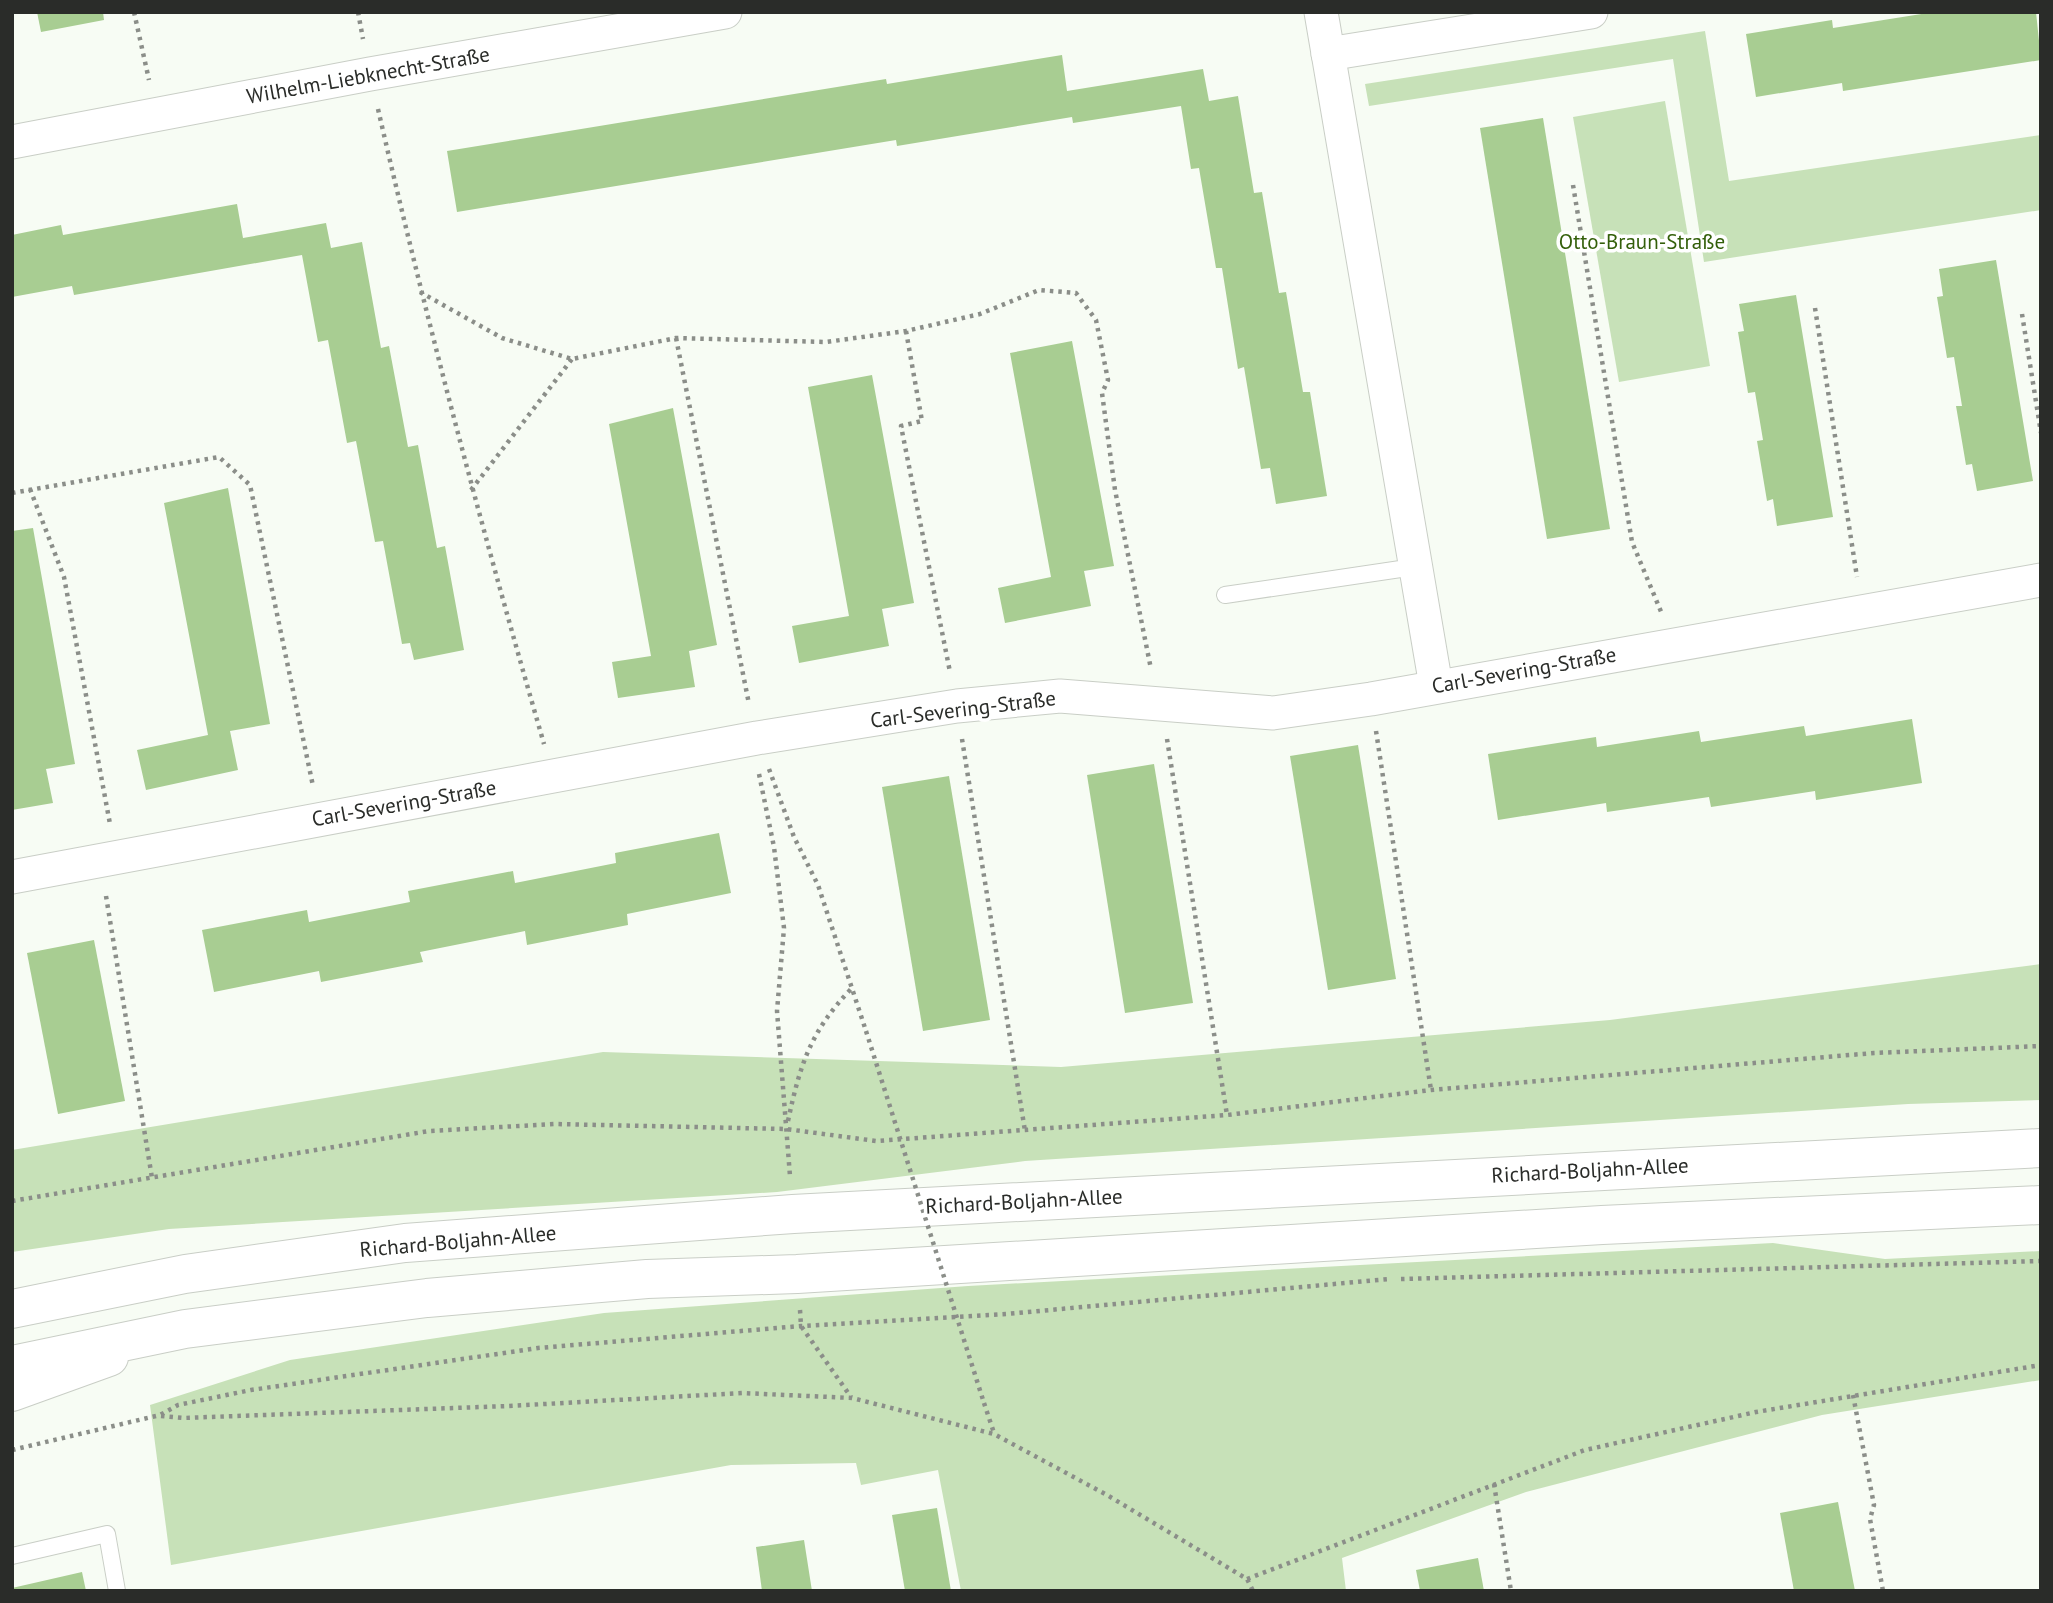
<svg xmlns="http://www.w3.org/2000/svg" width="2053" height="1603" viewBox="0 0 2053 1603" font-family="'PT Sans',sans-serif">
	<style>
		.green { fill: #c7e1b8 }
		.building { fill: #a8cd92 }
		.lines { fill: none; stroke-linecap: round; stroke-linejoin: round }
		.service-casing { stroke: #c9cec6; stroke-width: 18 }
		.minor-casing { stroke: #c9cec6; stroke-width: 35 }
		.secondary-casing { stroke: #c9cec6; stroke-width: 40 }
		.primary-casing { stroke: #c9cec6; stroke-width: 40 }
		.path { stroke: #8b8e89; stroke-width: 4.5; stroke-dasharray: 3.5 5; stroke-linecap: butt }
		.service { stroke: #fff; stroke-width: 16 }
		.minor { stroke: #fff; stroke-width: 33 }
		.secondary { stroke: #fff; stroke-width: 38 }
		.primary { stroke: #fff; stroke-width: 38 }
		.path-bridge { stroke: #8b8e89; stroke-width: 4.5; stroke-dasharray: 3.5 5; stroke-linecap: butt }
		.labels { text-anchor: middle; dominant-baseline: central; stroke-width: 7; stroke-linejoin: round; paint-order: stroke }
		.street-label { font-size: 21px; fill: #2a2c29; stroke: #fff }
		.park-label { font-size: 21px; fill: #335f0a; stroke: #fff }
	</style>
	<rect width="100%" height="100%" fill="#f7fcf4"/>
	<g class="green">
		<path d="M1705,31L1729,181L2041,135V210L1704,262L1673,59L1369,106L1365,84Z"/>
		<path d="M1665,101L1710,366L1619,382L1573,117Z"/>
		<path d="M2041,964V1100L1908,1104L1025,1161L777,1192L169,1229L12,1252V1150L603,1052L1061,1067L1610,1020Z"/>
		<path d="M1773,1243L1885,1259L2041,1251V1380L1822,1415L1526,1492L1342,1558L1346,1591H961L938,1470L861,1485L856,1463L731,1465L171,1565L150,1405L290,1360L604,1313L968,1286Z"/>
	</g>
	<g class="building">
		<path d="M37,12H103L104,20L41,32Z"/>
		<path d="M1934,12H2036L2041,60L1843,91L1842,83L1756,97L1746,34L1832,20L1833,28Z"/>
		<path d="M1062,55L1067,91L1203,69L1209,101L1238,96L1254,193L1262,192L1279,293L1286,292L1303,392H1310L1327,496L1276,504L1270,468L1261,469L1244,367L1238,369L1222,268H1216L1199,168L1191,169L1181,106L1073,123L1072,117L897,146L896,140L457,212L447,151L886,79L887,84Z"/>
		<path d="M1543,118L1610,529L1547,539L1480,128Z"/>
		<path d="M237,204L243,238L326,223L331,248L362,242L381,348L389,346L408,447L418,445L437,548L445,546L464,650L414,660L410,643L402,644L383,541L375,542L356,441L347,443L328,340L318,342L302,255L74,295L72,286L12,297V235L61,225L63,235Z"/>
		<path d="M1996,260L2033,481L1977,491L1972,464L1966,465L1956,406H1962L1954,357L1947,358L1937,297L1943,296L1939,269Z"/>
		<path d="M1796,295L1833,517L1777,526L1773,499L1767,501L1757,441L1763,440L1755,392L1748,393L1738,332L1744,331L1739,304Z"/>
		<path d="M1072,341L1114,566L1084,571L1091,606L1005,623L998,588L1051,577L1010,353Z"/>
		<path d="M872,375L914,603L882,609L889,646L799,663L792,626L849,616L808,387Z"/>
		<path d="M673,408L717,645L689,651L695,687L618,698L612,662L651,656L609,424Z"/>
		<path d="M228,488L270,724L230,731L238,770L146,790L137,750L208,735L164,503Z"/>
		<path d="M33,528L75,764L46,769L53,803L12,810V531Z"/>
		<path d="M1912,719L1922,783L1816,800L1815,791L1711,807L1709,797L1607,812L1606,803L1498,820L1488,754L1596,737L1597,747L1699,731L1701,742L1804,726L1806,736Z"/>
		<path d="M1358,745L1396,979L1328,990L1290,756Z"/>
		<path d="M1154,764L1193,1003L1125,1013L1087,775Z"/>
		<path d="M949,776L990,1020L923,1031L882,787Z"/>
		<path d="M719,833L731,893L627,914L628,925L527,945L525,931L420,952L423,962L321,982L319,971L214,992L202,930L307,910L309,922L410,902L408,891L513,871L515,883L616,863L615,853Z"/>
		<path d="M94,940L125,1101L58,1114L27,953Z"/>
		<path d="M1838,1502L1855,1591H1794L1780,1513Z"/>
		<path d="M937,1508L951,1591H905L892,1515Z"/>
		<path d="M804,1540L812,1591H762L756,1547Z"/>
		<path d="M1478,1558L1484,1591H1420L1416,1570Z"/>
		<path d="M82,1572L86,1591H12V1588Z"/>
	</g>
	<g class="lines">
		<defs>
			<g id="service">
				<path d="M1225,595L1414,567"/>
				<path d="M12,1556L107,1534L117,1591"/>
			</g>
			<g id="minor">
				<path d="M1321,12L1436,686"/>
				<path d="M1328,54L1591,12"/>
				<path d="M12,142L370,74L725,12"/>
				<path d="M12,877L757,738L957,706L1060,696L1273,713L1371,699L2041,580"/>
			</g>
			<path id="secondary" d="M12,1392L109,1357"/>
			<g id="primary">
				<path d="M12,1309L185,1274L405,1243L793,1214L2041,1148"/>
				<path d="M12,1365L185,1329L427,1298L647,1279L797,1274L1602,1225L2041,1205"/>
			</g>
		</defs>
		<use href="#service" class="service-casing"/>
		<use href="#minor" class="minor-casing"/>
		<use href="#secondary" class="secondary-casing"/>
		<use href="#primary" class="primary-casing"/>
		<g class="path">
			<path d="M134,12L149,80"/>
			<path d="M358,12L363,39"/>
			<path d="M378,109C427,323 483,533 544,744"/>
			<path d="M1573,185L1632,542L1662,614"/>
			<path d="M420,292L502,338L572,359L676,338L826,342L906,331L980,314L1039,290L1076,293L1096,320L1108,380L1102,393L1115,490L1151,669"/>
			<path d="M1815,308L1857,577"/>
			<path d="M2022,314L2041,433"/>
			<path d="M906,331L922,421L901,426L950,672"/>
			<path d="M676,338L749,704"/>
			<path d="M30,489L64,577L110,824"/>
			<path d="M471,490L572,359"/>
			<path d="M12,493L219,457L250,485L313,786"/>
			<path d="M1376,731L1431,1090"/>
			<path d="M962,739L1025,1131"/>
			<path d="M1167,739L1227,1115"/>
			<path d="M769,769L794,837L818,885L866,1031"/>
			<path d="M759,774L774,847L784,928L777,1011L790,1176"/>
			<path d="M106,896L152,1178"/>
			<path d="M788,1121C800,1065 810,1032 851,989"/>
			<path d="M12,1201L429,1131L554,1124L786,1129L876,1141L1227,1115L1431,1090L1874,1053L2041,1046"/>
			<path d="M1401,1279L2041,1261"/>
			<path d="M800,1310L801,1326L851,1397"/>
			<path d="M1853,1395L1874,1505L1870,1519L1883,1591"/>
			<path d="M984,1403L994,1433"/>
			<path d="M161,1416L183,1418L509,1406L742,1393L852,1398L994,1434L1107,1495L1247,1579L1253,1591"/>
			<path d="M12,1450L160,1415L178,1405L251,1390L538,1348L801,1326L1006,1314L1389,1279"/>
			<path d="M1494,1484L1511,1591"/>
			<path d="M1247,1579L1585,1450L1756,1412L2041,1365"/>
		</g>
		<use href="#service" class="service"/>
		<use href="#minor" class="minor"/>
		<use href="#secondary" class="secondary"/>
		<use href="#primary" class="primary"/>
		<path class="path-bridge" d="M866,1031L984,1403"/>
	</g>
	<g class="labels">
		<g class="street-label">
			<text transform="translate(368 75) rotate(-10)">Wilhelm-Liebknecht-Straße</text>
			<text transform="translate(1524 670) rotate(-10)">Carl-Severing-Straße</text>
			<text transform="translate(963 709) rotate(-7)">Carl-Severing-Straße</text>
			<text transform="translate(404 803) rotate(-10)">Carl-Severing-Straße</text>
			<text transform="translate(1590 1170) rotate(-3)">Richard-Boljahn-Allee</text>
			<text transform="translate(1024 1201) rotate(-3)">Richard-Boljahn-Allee</text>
			<text transform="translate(458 1241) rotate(-5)">Richard-Boljahn-Allee</text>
		</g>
		<g class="park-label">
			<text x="1642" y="241">Otto-Braun-Straße</text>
		</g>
	</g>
	<rect width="2053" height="1603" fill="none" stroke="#2a2c29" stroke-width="28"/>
</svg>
